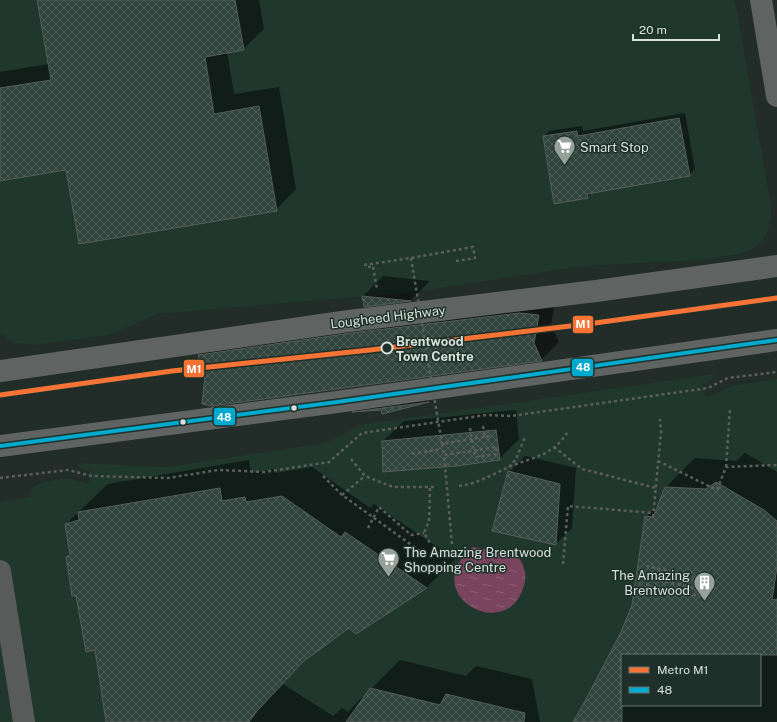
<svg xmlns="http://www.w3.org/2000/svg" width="777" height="722" viewBox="0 0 777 722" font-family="'Public Sans',sans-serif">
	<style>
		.built { fill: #1f372d; fill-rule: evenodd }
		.water { fill: url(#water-ripples) }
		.shadow { fill: #0007; fill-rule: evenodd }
		.building { fill: url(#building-cross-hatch); stroke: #555d5a }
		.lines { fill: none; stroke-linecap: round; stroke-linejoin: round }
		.path { stroke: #5a5e5d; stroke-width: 2.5; stroke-dasharray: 3 3; stroke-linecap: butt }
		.minor { stroke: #585b59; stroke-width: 22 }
		.major { stroke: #5f6462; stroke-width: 22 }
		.path-bridge { stroke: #5a5e5d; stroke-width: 2.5; stroke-dasharray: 3 3; stroke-linecap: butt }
		.bus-1-casing { stroke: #1e3029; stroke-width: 7 }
		.bus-1 { stroke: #00a9ce; stroke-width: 4 }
		.metro-1-casing { stroke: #1e3029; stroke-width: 8 }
		.metro-1 { stroke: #f57335; stroke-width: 5 }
		.stop-dot { fill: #1e3029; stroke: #d5e0db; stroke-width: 2 }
		.bus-dot { fill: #d5e0db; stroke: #1e3029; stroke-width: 1.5 }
		.labels { text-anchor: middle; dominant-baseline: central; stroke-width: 3; stroke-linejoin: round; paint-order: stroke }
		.poi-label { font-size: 13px; fill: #d5e0db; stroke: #1e3029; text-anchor: start }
		.street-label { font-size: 13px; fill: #d5e0db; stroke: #1e3029 }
		.stop-label { font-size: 13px; font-weight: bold; fill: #d5e0db; stroke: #1e3029; text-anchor: start }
		.line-badge { stroke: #1e3029; stroke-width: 1.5 }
		.badge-label { font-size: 11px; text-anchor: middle; font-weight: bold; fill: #fff }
	</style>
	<defs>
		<pattern id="water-ripples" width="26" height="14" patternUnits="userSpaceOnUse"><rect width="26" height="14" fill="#79455e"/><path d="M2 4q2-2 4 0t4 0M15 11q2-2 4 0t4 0" fill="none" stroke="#8b6074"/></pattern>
		<pattern id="building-cross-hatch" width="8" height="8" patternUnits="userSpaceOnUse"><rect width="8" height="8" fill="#31443d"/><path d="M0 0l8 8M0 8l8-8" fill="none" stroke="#4e5f58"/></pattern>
	</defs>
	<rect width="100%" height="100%" fill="#222c28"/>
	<g class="built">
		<path d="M0,0H735L771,206V217L769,227L765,237L760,244L749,251L740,254L699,260L584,266L414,292L157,314L109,335L34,345L15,343L8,339L0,333Z"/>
		<path d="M714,374L713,380L703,384L705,396L713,395L731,386L777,379V722H0V502L29,497L30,491L35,486L43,482L66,478L89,484L90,471L83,469L79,467V463L167,467L325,443L360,425ZM622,655H760V705H622Z"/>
	</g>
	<path class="water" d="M473,547L517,555C526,568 528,576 522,591C503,642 417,593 473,547Z"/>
	<g class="shadow">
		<path d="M38,0H259L264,29L243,49L227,52L234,94L279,87L296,189L276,210L67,169L0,180V72L49,64Z"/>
		<path d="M685,113L695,169L689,175L593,192L587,197L544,136L549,131L582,126L583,131Z"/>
		<path d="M383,276L430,281L411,300L365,305L363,296Z"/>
		<path d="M556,298L551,325L559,342L541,360L206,376L199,356L217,338Z"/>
		<path d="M444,385L429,401L382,413V409L355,411L371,395Z"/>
		<path d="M516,410L519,439L499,459L383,441L404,421Z"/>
		<path d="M745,453L777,472V722H574L622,632L633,605L646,517L659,504L666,487L695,458L736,461ZM622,655H760V705H622Z"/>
		<path d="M525,456L576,468L572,528L556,544L509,472Z"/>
		<path d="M249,460L251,473L274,469L275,473L312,467L370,508L374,504L455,559L426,588L349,627L309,656L283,684L333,716L342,708L348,712L362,697L364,699L371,689L400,660L466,676L476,666L532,679L540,722H107L96,649L77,594L67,557L70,553L66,524L108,484Z"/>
	</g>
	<g class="building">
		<path d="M37,0H235L244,50L205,57L214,114L259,106L277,211L79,244L66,170L0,181V88L51,80Z"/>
		<path d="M679,118L690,176L587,194L588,198L554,204L543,136L577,131L578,136Z"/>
		<path d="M362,296L411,301L364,307Z"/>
		<path d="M520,313L539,315L534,343L542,361L212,406L202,404L205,376L198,355L351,333Z"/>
		<path d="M429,402L382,414L381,410L352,412Z"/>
		<path d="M496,430L500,460L456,466L383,472L382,441Z"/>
		<path d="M508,471L560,484L556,545L492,531Z"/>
		<path d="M716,482L764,510L777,521V567L772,600L777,599V655H622V722H573L585,701L621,632L632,605L645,516L653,517L665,487L706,489Z"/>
		<path d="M220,488L222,501L245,497L246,502L282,496L341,537L345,532L427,588L356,634L349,628L304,661L257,711L249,722H106L95,650L86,652L76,596H72L66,557L70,555L65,524L79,520L78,512Z"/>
		<path d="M370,688L440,705L446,694L525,713L524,722H346Z"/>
	</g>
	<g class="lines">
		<g class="path">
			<path d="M364,265L411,258L473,247L475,258L456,261"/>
			<path d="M368,267L373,266L377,289"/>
			<path d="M483,426L485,437L490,436"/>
			<path d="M470,428L475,457L497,454L496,447L479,450"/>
			<path d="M442,444L444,455"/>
			<path d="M554,447L582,469L656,488"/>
			<path d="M412,454L442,449"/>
			<path d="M351,459L365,476L393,487H436"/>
			<path d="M658,461L717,490L726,467L777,465"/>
			<path d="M509,467L516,459L525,437"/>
			<path d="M726,467L730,409"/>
			<path d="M323,476L342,495L424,554"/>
			<path d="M0,478L68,470L92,476L168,478L218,470L265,472L329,462L362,433L486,415L511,416L708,388L728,378L777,372"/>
			<path d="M459,486C477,484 493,474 509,467C532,457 554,456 568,431"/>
			<path d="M430,488L429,521L424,533L430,543"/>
			<path d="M342,495L365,476"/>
			<path d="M653,517L661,432L660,419"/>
			<path d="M368,528L379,507L411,535L424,533"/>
			<path d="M563,564L568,506L653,513"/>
			<path d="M646,573L701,585"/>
			<path d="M648,578L700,589"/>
			<path d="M646,585L699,596L702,579L647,566"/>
		</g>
		<path class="minor" d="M0,571L24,722"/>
		<g class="major">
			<path d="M761,0L777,96"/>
			<path d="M0,371L349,321L596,291L777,266"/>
			<path d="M0,446L337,402L777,340"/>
		</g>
		<g class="path-bridge">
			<path d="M411,258L442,444L490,436"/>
			<path d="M452,544L444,455L479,450"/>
		</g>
		<defs>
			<path id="bus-1" d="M0,446L337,402L777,340"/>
		</defs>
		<use href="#bus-1" class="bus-1-casing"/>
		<use href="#bus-1" class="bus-1"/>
		<defs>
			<path id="metro-1" d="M0,395L172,371L370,350L595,323L777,298"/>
		</defs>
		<use href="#metro-1" class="metro-1-casing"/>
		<use href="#metro-1" class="metro-1"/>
	</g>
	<defs>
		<symbol id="supermarket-pin" viewBox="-11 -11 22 30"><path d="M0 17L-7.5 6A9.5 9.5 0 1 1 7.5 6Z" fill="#96a19c" stroke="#1e3029"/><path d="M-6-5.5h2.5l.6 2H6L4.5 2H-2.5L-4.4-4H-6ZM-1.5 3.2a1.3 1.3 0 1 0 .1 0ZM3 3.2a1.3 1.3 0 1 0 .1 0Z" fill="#fff"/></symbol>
		<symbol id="building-pin" viewBox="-11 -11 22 30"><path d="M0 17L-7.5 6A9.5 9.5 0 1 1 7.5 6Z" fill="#96a19c" stroke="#1e3029"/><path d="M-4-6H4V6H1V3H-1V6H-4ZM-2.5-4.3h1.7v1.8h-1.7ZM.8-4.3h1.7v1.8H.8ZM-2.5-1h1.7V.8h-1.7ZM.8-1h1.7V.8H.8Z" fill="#fff"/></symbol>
	</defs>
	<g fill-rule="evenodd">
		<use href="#supermarket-pin" x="552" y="134" width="25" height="34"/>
		<use href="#supermarket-pin" x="376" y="546" width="25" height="34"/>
		<use href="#building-pin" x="692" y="570" width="25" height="34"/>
	</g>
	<circle class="stop-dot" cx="387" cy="348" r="5.5"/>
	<g class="bus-dot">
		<circle cx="294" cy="408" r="3.5"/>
		<circle cx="183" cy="422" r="3.5"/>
	</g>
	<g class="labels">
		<g class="poi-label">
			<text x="580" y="147">Smart Stop</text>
			<text x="404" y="552">The Amazing Brentwood<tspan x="404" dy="15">Shopping Centre</tspan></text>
			<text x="690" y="575" text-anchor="end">The Amazing<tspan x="690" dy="15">Brentwood</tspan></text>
		</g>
		<g class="street-label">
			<text transform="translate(388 317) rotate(-7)">Lougheed Highway</text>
		</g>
		<g class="stop-label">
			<text x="396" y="341">Brentwood<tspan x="396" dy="15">Town Centre</tspan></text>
		</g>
	</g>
	<g class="line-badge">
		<rect x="572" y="315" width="22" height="19" rx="4" fill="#f57335"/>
		<rect x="571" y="358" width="23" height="19" rx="4" fill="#00a9ce"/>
		<rect x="183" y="359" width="22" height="19" rx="4" fill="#f57335"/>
		<rect x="213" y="407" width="23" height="19" rx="4" fill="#00a9ce"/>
	</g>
	<g class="badge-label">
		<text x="583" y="328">M1</text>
		<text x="583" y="371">48</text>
		<text x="194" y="373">M1</text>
		<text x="224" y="421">48</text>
	</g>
	<rect x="621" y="654" width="140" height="52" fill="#1e3029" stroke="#677670"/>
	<rect x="629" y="667" width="20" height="6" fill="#f57335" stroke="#677670"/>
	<text x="657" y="674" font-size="12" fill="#d5e0db">Metro M1</text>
	<rect x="629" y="687" width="20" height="6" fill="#00a9ce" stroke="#677670"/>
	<text x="657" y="694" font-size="12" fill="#d5e0db">48</text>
	<path d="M633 34v6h86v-6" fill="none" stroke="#d5e0db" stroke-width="2"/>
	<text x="639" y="34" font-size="12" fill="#d5e0db" stroke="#1e3029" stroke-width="3" paint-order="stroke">20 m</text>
</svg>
